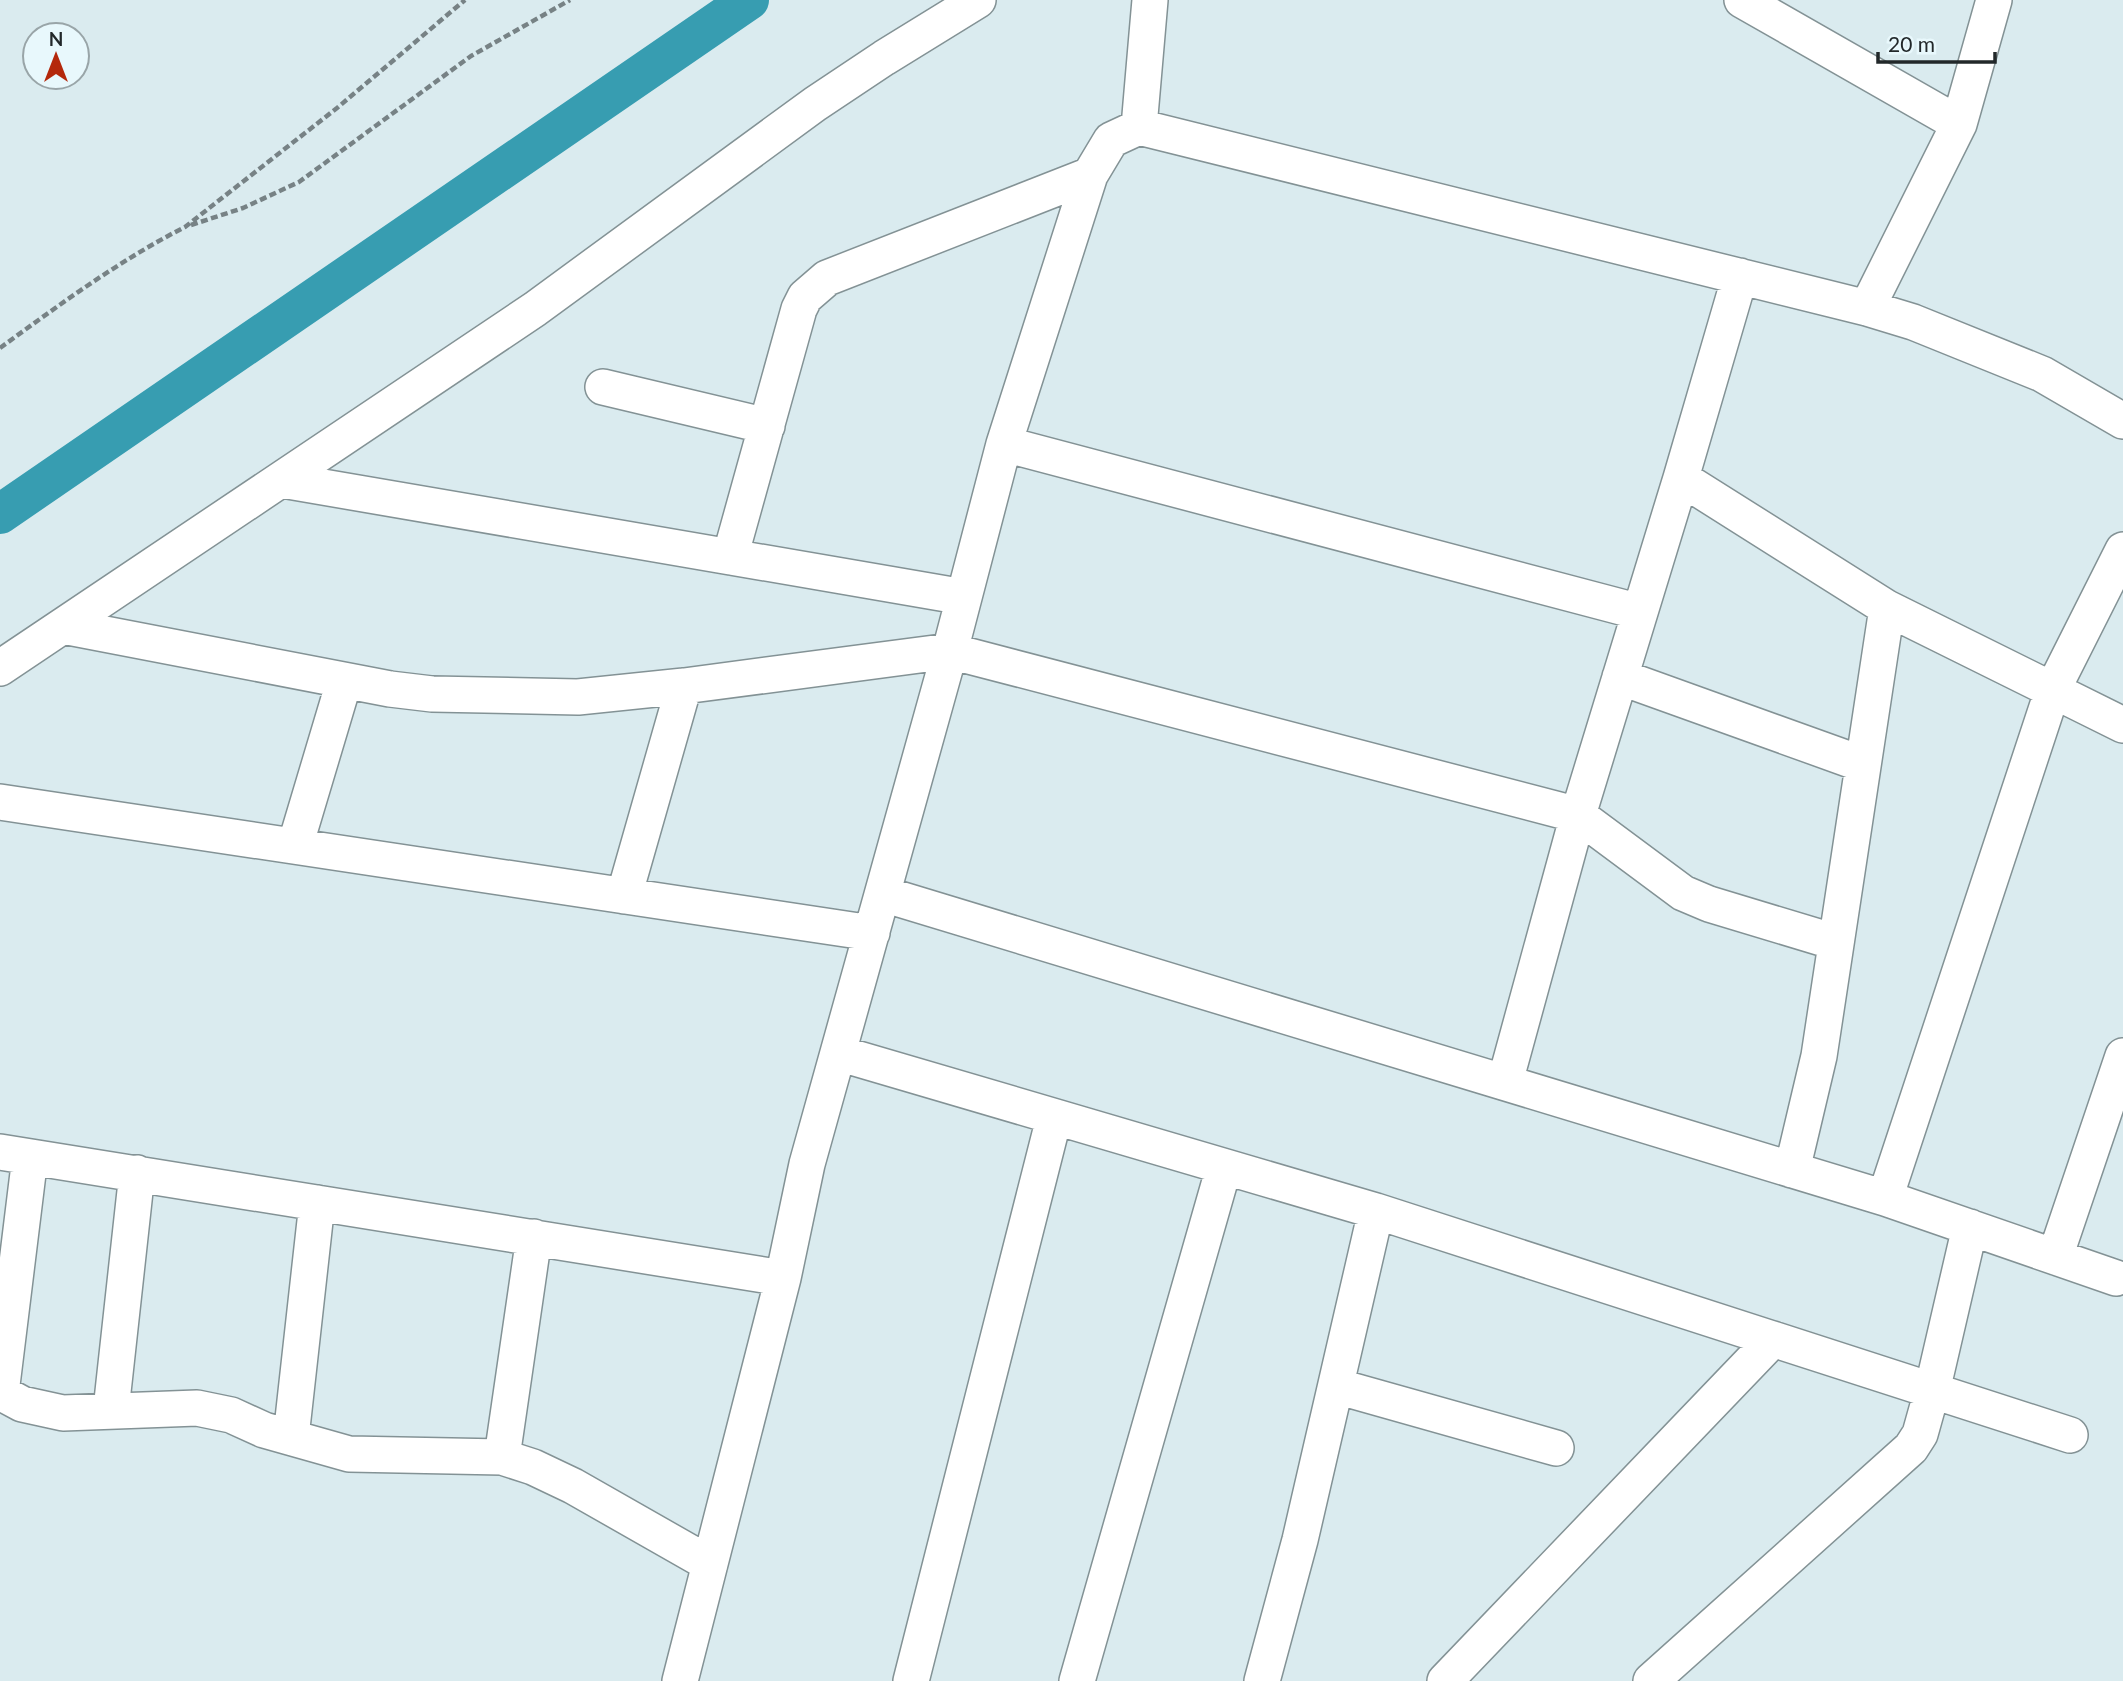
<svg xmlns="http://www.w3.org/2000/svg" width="2123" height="1681" font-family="Lato,sans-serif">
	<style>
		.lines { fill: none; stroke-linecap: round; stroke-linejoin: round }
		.canal { stroke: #379db1; stroke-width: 40 }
		.street-casing { stroke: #839295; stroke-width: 38 }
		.path { stroke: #778285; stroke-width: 4.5; stroke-dasharray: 7 3.5; stroke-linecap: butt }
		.street { stroke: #fff; stroke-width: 35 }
	</style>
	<rect width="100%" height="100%" fill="#daebef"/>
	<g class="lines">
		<!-- canal -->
		<path class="canal" d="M0,514L749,0"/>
		<!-- street casing -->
		<g class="street-casing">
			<path id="street" d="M1742,0L1959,124
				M1139,127L1150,0
				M1867,308L1959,124L1994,0
				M603,387L767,426
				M1004,444L1640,612
				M1681,478L1887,608L2123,725
				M282,480L964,597
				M730,557L799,309L805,297L827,278L1090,175
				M63,626L390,689L432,694L578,697L684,686L950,651L1578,815L1683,893L1709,904L1835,942
				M0,668L535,309L815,104L884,58L978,0
				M1620,677L1862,764
				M0,802L872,933
				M295,846L344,682
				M883,894L1885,1198L2116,1278
				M624,896L684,686
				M838,1053L1376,1211L2070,1435
				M1505,1082L1578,815L1681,478L1740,276
				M0,1152L783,1278
				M1792,1170L1819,1056L1887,608
				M1885,1198L2053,689L2123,550
				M2055,1257L2123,1056
				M1336,1386L1556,1448
				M0,1392L22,1404L63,1413L197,1408L231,1415L264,1430L349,1454L502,1457L533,1467L573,1486L710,1564
				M1,1393L30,1157
				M111,1410L137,1173
				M291,1437L317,1203
				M502,1457L534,1237
				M680,1681L783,1278L807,1164L950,651L1004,444L1090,175L1111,140L1139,127L1867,308L1913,322L2042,374L2123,421
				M911,1681L1054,1118
				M1077,1681L1224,1167
				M1262,1681L1300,1540L1376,1211
				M1445,1681L1773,1339
				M1651,1681L1911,1448L1920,1434L1932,1391L1970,1227"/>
		</g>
		<!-- path -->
		<path class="path" d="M191,225L243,208L299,182L471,56L570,0
			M0,348C59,305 120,260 185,227L337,108L465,0"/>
		<!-- street -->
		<use href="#street" class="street"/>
	</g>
	<!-- north arrow -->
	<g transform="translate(56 56)"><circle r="33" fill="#e8f8fc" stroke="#99a5a8" stroke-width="2"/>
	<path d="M0-5L12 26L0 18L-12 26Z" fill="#b4280b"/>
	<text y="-10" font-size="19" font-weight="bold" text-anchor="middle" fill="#22282a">N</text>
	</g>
	<!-- scale -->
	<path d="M1878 52v10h117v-10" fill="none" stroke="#22282a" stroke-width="3.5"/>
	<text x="1888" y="52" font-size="21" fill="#22282a" stroke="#e8f8fc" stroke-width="5" paint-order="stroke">20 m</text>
</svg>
